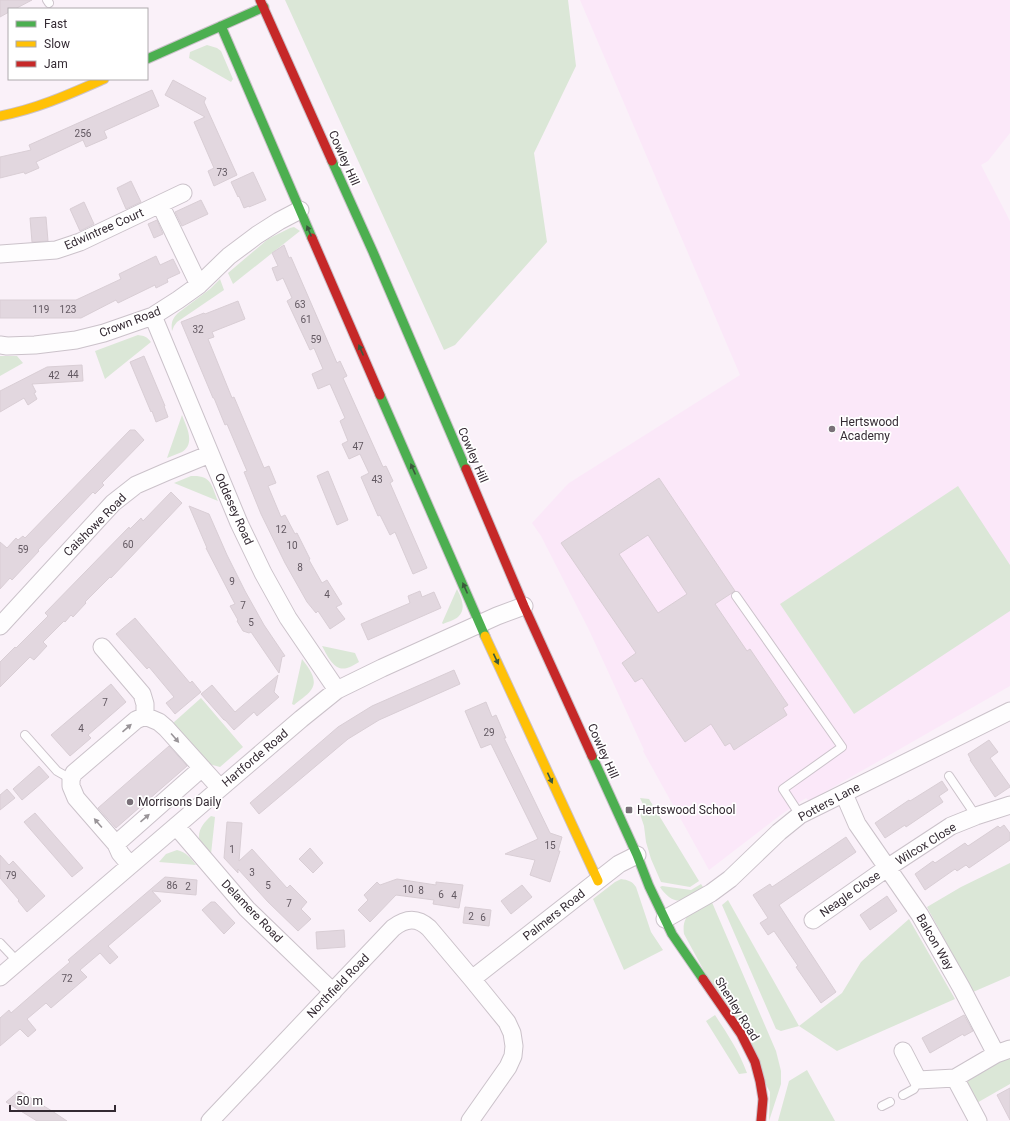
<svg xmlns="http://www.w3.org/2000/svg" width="1010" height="1121" font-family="Roboto,sans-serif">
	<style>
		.built { fill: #fbe8f9 }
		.green { fill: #dbe7d7 }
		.building { fill: #e2d7df; stroke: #d9ced5; fill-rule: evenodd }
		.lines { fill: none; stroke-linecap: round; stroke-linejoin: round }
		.lane-casing { stroke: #cbc2ca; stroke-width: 10 }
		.street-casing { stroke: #cbc2ca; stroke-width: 19 }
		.fast-casing { stroke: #cbc2ca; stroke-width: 11 }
		.slow-casing { stroke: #cbc2ca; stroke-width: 11 }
		.jam-casing { stroke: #cbc2ca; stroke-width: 11 }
		.lane { stroke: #fefdfe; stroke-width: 8 }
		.street { stroke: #fefdfe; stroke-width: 17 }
		.fast { stroke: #4caf50; stroke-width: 9 }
		.slow { stroke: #ffc107; stroke-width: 9 }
		.jam { stroke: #c62828; stroke-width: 9 }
		.oneway { fill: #3c593d }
		.oneway2 { fill: #999498 }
		.poi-dot { fill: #797078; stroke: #fff; stroke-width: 1.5 }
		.labels { text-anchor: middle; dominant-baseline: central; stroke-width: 3.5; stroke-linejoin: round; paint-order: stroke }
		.number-label { font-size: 10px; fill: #625861 }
		.street-label { font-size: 12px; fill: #342a33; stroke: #fff }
		.poi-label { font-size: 12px; fill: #342a33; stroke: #fff; text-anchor: start }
	</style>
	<rect width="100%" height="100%" fill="#faf1f9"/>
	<!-- built -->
	<path class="built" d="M580,0H1010V133L988,161L981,165L1010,221V686L809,801L806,798L782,814L709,870L643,751L644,750L589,630L541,536L532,523L565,487L569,483L740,375Z"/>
	<!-- green -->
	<path class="green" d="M285,0H568L576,66L534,153L547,242L455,345L444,350Z
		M207,45L217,48L221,51L233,79L231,82L189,58L190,52Z
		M294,227L300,231L233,284L228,273L268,239L290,228Z
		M220,279L224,290L177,322L174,326L172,331C171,323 172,319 178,313L210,289Z
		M138,335C145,336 147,337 151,342L105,379L95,351Z
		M0,356H17L23,363L0,376Z
		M182,415C186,426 196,443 182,452C177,454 172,456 167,458Z
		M191,476C212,475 211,485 218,501L174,483Z
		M958,486L1010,565V611L854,714L780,604Z
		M457,589C461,597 467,609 458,617C455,620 447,622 443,624L442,623Z
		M322,646L355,653L359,662C355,664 351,667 347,668C334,672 327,655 322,646Z
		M302,659C308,667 319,680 311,690C307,696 299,700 294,705L292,704Z
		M201,698L243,747L220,767L209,764L173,723Z
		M640,798L649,799L699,881L690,887L661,882L651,859L646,842L644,826L640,814L646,811Z
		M211,816L215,817L211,854C208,850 202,846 200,842C196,832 204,822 211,816Z
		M177,850C186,852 191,858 196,865L159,862L166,854Z
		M1010,863V976L973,992L927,907L961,887Z
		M621,879C628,880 632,881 636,887L651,932L663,950L624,970L593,899L615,882Z
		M701,884L705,890C694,896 681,906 669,897C665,894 662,890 660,887L662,886L691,890Z
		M711,900L776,1051L781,1071V1084L769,1121L770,1092L684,934C681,913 696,909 711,900Z
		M728,900L799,1026L842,993L861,962L875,949L909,919L955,999L837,1051L799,1026L781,1031L776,1029L722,905Z
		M715,1015C728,1035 739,1051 747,1073L739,1074L706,1021Z
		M1010,1056V1084L975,1104L967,1084L969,1079Z
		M807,1070L835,1121H778L789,1081Z"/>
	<!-- building -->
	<path class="building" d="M0,0H32L15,9H9V12L0,17Z
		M173,80L206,98L204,102L237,175L214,186L208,171L214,168L194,122L205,117L165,95Z
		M152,90L159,106L104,131L107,138L86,147L83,140L36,162L39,168L25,174L24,172L0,178V157L31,150L29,145Z
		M253,172L266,200L249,207V206L244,208L239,196L238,197L231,182Z
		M131,181L141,202L126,209L117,188Z
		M201,200L208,214L182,226L175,212Z
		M84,202L94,224L80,231L70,209Z
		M46,217L48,241L32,242L30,218Z
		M157,220L163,234L154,238L148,224Z
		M284,245L289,258L291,257L337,363L340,361L347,376L343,378L383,467L386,466L393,481L390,483L427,568L413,574L395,532L390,535L380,515L378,516L361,477L369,473L360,454L349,459L342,444L348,441L340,421L345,418L330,384L318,389L312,374L323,369L314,348L310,350L287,301L292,298L283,278L277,281L272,268L278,266L272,253Z
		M156,256L160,265L173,259L180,273L167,279L168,282L156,288L155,285L118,303L116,300L81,318H0V300H76L121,279L119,274Z
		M238,301L245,319L212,332L214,337L208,339L232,398L234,397L264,468L269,466L276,483L268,486L281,517L285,515L295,534L297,533L310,559L309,560L322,583L327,580L342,604L336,607L345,619L330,629L318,611L316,613L307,602L285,563L261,514L244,472L247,471L238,450L227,424L225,425L214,398H213L181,322L204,313L205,314Z
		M144,356L165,406H164L168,417L156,422L152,411L151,412L130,362Z
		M82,365L83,381L32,384L36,392L34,393L37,399L28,405L24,398L0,412V391L47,367Z
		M130,430H135L144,440L102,483L104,485L95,494L93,492L38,550L39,551L12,580L10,578L0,589V542L7,548L16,538L18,540L23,536L25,538Z
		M328,471L348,520L337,525L317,476Z
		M659,478L735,591L715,604L747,651L750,649L788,705L783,708L787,715L734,750L730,743L725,746L711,724L685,742L642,678L635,682L622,663L636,653L561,543ZM648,535L687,594L658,613L619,554Z
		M171,492L182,503L111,578L110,577L85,602L86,603L73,617L71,615L65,622L64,621L43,642L47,646L34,660L30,657L0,687V662L15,647L16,648L48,616L45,613L129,527L130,529L141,518L143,521Z
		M189,506L209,514L227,555L245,591L264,625L285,656L282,657L279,673L251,632L249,633L243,631L237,621L238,620L230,606L235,604L206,548H207Z
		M420,591L422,597L434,592L441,608L368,640L361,624L410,603L408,596Z
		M135,618L190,683L192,681L201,692L175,714L166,703L174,697L149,667L147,669L116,634Z
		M454,670L460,684L379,720L348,739L259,814L250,803L338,727L372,706Z
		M278,675L274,692L279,697L257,716L254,712L234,730L225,720H224L201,694L212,685L235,712Z
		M111,684L126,702L88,735L91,738L70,756L51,735Z
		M486,702L492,717L496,715L506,738H504L550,833L562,837L558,851H560L550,882L530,875L535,860L505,854L538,839L491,744L481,748L465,711Z
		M989,740L998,752L990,758L1010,786V787L995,797L970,760H971L968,754Z
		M169,746L187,766L116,828L98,808Z
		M39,766L49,777L22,800L13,789Z
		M942,781L948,790L939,796L943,802L906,827L905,825L885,838L875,823L909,800L910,801Z
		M7,789L15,798L0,810V795Z
		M35,813L83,868L72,877L24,822Z
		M227,822L242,823L239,861L252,849L287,888L290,885L307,902L301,909L311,919L298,931L268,902L238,869V873L224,858Z
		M1004,825L1010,833V840L969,868L966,865L957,871L955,869L925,890L915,874L933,861L935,863L965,843L968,846L998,826L1000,828Z
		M846,837L856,852L779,905L836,992L821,1003L796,967L798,966L774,931L768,935L760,923L768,918L753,895L770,884L772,887Z
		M310,848L323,863L313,873L299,859Z
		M0,855L9,865L13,861L45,896L27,912L18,901L19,900L0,878Z
		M165,877L197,880L196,895L152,891L161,901L108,946L118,957L110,964L100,953L80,970L87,977L51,1008L46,1003L27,1019L36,1030L28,1037L20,1029L0,1046V1018L9,1010L11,1013L42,986L70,962L68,960Z
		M397,879L436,885V882L463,885L459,908L433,904L434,900L396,895L370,922L358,910L368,900L364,895L377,882L380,885Z
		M522,885L532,897L511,914L501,901Z
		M887,896L897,911L870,930L860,915Z
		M211,902H215L235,923L224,934L202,910Z
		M465,907L491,910L489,926L463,923Z
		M344,930L345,947L317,949L316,932Z
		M964,1015L973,1031L964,1036L963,1034L930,1053L922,1038Z
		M1010,1088V1120L997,1095Z
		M19,1091L52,1111L67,1121H37L6,1102Z"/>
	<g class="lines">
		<!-- lane casing -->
		<g class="lane-casing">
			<path id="lane" d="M47,0L49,3
				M736,596L842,747L783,789L800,815
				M25,735L57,771L71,779
				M949,776L976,816
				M0,943L18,962
				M903,1095L914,1089L918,1080
				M882,1106L890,1102"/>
		</g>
		<!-- street casing -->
		<g class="street-casing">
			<path id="street" d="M160,204L199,285
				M0,254L56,250L80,242L183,193
				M153,316L239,523L263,573L288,618L337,690
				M0,345L7,346L35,345L76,340L104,333L153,316L178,300L199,285L229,256L257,235L279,221L300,210
				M0,626L113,503L136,485L166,472L210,454
				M102,647L142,694L145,704V716
				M844,794L857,824L920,915L961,987L996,1054L955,1078L978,1121
				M176,826L247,909L333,992
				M116,844L202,768
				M130,865L120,853L116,844L76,798L71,786V779L74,773L136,720L145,716L159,722L166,728L220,788
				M665,919L711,893L730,879L779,832L800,815L1010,711
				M813,920L887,868L951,826L976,816L1010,805
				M0,977L301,719L337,690L382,668L497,616L524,606
				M472,979L619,864L637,855
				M903,1051L918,1080L955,1078
				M996,1054L1010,1049
				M210,1121L393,928C406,918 417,917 429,928L472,979L507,1022L512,1033L514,1046L513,1056L508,1067L470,1121"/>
		</g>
		<!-- fast casing -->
		<g class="fast-casing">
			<path id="fast" d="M221,26L312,238
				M147,59L264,7
				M332,161L373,252L466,469
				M380,395L485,636
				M592,756L637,855L649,886L672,934L703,979"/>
		</g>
		<!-- slow casing -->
		<g class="slow-casing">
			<path id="slow" d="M0,116C37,109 70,94 104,79
				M485,636L598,881"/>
		</g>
		<!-- jam casing -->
		<g class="jam-casing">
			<path id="jam" d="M260,0L332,161
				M312,238L380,395
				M466,469L524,606L592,756
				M703,979L741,1034L755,1062L760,1081L763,1099L761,1121"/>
		</g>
		<!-- lane -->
		<use href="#lane" class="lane"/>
		<!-- street -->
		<use href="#street" class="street"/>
		<!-- fast -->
		<use href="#fast" class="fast"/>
		<!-- slow -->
		<use href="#slow" class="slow"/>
		<!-- jam -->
		<use href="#jam" class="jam"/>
	</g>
	<!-- one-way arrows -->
	<defs><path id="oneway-solid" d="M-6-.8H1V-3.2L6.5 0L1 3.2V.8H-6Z"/></defs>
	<g class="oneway">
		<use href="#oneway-solid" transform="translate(309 231) rotate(-113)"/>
		<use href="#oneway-solid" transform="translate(361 350) rotate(-114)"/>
		<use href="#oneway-solid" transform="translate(413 469) rotate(-114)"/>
		<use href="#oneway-solid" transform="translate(465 588) rotate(-114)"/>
		<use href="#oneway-solid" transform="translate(496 659) rotate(65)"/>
		<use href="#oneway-solid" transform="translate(550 778) rotate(65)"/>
	</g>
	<g class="oneway2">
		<use href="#oneway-solid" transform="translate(127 728) rotate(-41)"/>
		<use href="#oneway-solid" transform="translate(175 738) rotate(49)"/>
		<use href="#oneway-solid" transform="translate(145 818) rotate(-41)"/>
		<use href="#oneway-solid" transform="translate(98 823) rotate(-131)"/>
	</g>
	<!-- markers -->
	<g class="poi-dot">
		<circle cx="832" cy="429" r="4"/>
		<circle cx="130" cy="802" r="4"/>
		<rect x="625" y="806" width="8" height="8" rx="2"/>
	</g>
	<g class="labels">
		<!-- number labels -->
		<g class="number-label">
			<text x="83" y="133">256</text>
			<text x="222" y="172">73</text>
			<text x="300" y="304">63</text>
			<text x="41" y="309">119</text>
			<text x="68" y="309">123</text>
			<text x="306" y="319">61</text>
			<text x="198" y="329">32</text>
			<text x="316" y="339">59</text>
			<text x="73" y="374">44</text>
			<text x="54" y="375">42</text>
			<text x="358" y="446">47</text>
			<text x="377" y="479">43</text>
			<text x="281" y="529">12</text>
			<text x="128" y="544">60</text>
			<text x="292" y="545">10</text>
			<text x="23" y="549">59</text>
			<text x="300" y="567">8</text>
			<text x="232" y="581">9</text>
			<text x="327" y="594">4</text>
			<text x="243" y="605">7</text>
			<text x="251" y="622">5</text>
			<text x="105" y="702">7</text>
			<text x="81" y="728">4</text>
			<text x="489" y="732">29</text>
			<text x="550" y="845">15</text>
			<text x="232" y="849">1</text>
			<text x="252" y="872">3</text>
			<text x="11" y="875">79</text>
			<text x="172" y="885">86</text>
			<text x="268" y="885">5</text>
			<text x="188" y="886">2</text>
			<text x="408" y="889">10</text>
			<text x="421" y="890">8</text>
			<text x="441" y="894">6</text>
			<text x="454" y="895">4</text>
			<text x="289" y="903">7</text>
			<text x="471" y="916">2</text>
			<text x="483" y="917">6</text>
			<text x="67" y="978">72</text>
		</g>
		<!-- street labels -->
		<g class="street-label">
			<text transform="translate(344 158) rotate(66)">Cowley Hill</text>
			<text transform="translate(104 229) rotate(-24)">Edwintree Court</text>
			<text transform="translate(130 322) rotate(-21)">Crown Road</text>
			<text transform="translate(473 455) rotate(67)">Cowley Hill</text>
			<text transform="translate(234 509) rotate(66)">Oddesey Road</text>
			<text transform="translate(95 525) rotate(-45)">Caishowe Road</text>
			<text transform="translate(603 751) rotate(66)">Cowley Hill</text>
			<text transform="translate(255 758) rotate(-40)">Hartforde Road</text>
			<text transform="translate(829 802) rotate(-28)">Potters Lane</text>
			<text transform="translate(926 844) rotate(-32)">Wilcox Close</text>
			<text transform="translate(850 894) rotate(-35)">Neagle Close</text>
			<text transform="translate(252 911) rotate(46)">Delamere Road</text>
			<text transform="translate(554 915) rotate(-38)">Palmers Road</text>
			<text transform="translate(935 942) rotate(60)">Balcon Way</text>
			<text transform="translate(338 986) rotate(-46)">Northfield Road</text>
			<text transform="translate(737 1009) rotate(58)">Shenley Road</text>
		</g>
		<!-- poi labels -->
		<g class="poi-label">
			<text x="840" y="422">Hertswood<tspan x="840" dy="14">Academy</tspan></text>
			<text x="138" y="802">Morrisons Daily</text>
			<text x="637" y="810">Hertswood School</text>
		</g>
	</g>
	<!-- legend -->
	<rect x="8" y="8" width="140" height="72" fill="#ffffff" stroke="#aeaaad"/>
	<rect x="16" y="21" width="20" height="6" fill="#4caf50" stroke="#aeaaad"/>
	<text x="44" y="28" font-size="12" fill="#342a33">Fast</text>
	<rect x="16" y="41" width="20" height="6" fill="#ffc107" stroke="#aeaaad"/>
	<text x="44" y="48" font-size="12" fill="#342a33">Slow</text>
	<rect x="16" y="61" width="20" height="6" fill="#c62828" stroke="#aeaaad"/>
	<text x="44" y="68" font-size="12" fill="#342a33">Jam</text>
	<!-- scale -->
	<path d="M10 1105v6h105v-6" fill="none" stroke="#342a33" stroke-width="2"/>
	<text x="16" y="1105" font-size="12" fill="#342a33" stroke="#ffffff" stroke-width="3" paint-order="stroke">50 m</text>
</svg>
